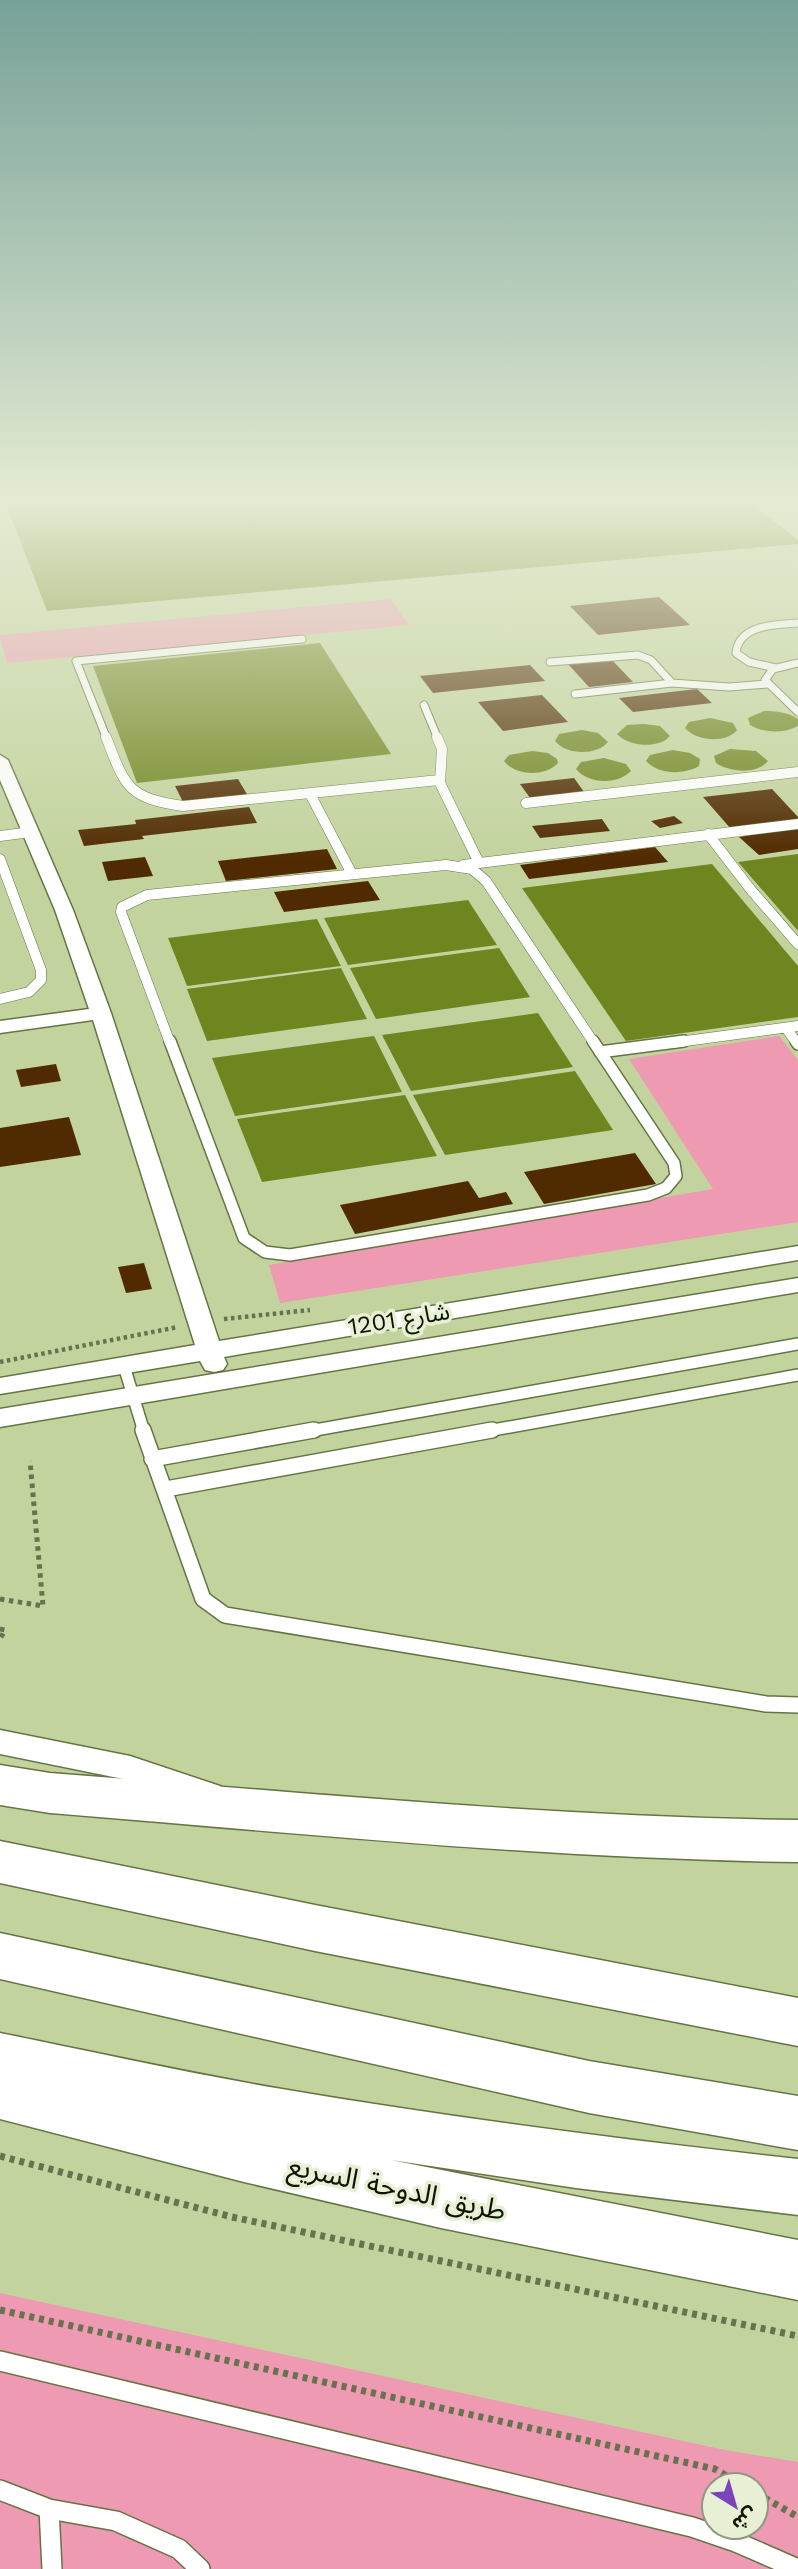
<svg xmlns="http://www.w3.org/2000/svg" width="798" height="2569" font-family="'Work Sans','Noto Sans Arabic',sans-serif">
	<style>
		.green { fill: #ee9ab2; fill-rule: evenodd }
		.water { fill: #6f8520 }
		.building { fill: #502a00 }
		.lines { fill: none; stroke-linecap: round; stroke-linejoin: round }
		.lane-far4-casing { stroke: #667343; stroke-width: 9 }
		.lane-far3-casing { stroke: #667343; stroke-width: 11 }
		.lane-far2-casing { stroke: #667343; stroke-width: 14 }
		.lane-far1-casing { stroke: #667343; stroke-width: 18 }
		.lane-casing { stroke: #667343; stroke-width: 22 }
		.street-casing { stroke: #667343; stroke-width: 3 }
		.highway-casing { stroke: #667343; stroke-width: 3 }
		.path-far2 { stroke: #68724f; stroke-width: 4.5; stroke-dasharray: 3.5 3.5; stroke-linecap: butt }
		.path-far1 { stroke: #68724f; stroke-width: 5; stroke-dasharray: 4.5 4.5; stroke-linecap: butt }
		.path { stroke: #68724f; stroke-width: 7; stroke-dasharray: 5 5; stroke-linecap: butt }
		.lane-far4 { stroke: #fff; stroke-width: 7 }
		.lane-far3 { stroke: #fff; stroke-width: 10 }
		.lane-far2 { stroke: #fff; stroke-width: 11 }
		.lane-far1 { stroke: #fff; stroke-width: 15 }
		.lane { stroke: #fff; stroke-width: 19 }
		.street { fill: #fff; fill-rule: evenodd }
		.highway { fill: #fff; fill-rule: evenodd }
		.labels { text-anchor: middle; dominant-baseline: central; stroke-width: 7; stroke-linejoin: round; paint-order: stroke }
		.street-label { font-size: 24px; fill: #0f1403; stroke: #e7f0d5 }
		.near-street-label { font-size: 28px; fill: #0f1403; stroke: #e7f0d5 }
	</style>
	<rect width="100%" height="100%" fill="#c3d39e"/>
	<!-- green -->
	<path class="green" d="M391,599L409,625L7,663L0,638V635Z
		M779,1036L798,1060V1222L280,1303L269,1265L713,1189L629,1059Z
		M0,2293L725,2450L798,2462V2569H0ZM714,2485H756V2527H714Z"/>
	<!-- water -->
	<path class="water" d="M5,501H749L798,540V544L47,611Z
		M320,643L391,754L137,783L93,666Z
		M764,711C776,711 788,712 798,719V726C783,734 764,733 750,725L748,718Z
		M710,718L733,723L737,730C726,744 696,741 685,728L689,722Z
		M644,724L660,726L670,736C659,749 629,747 617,734L627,725Z
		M582,730L598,733L608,742C596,756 566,755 555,741L559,734Z
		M730,749L756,751L768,761C756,775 730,772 716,763L714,756Z
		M673,750L690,753L700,759L699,766C683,775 659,775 646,761L650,755Z
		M532,751L548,753L557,759L558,763C546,777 515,776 504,761L509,755Z
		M604,758L626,764L631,771C618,785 588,784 576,769L581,762Z
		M798,854V931L738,862Z
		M712,864L798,966V1017L626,1041L522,888Z
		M468,900L497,945L348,965L324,918Z
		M317,919L341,966L187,986L168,938Z
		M499,948L530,997L376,1019L350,968Z
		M341,968L367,1019L207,1041L187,989Z
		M538,1013L573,1067L411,1091L382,1035Z
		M374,1036L402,1092L235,1116L212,1058Z
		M575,1071L613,1130L445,1155L413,1095Z
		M405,1095L437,1156L262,1182L237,1119Z"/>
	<!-- building -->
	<path class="building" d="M659,597L690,625L598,635L570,606Z
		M612,660L633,682L589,687L568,664Z
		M530,665L545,681L433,693L420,676Z
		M697,689L712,703L633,712L619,698Z
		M542,695L568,722L503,731L478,702Z
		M574,778L587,796L533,802L520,784Z
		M238,779L248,796L184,804L175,786Z
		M772,789L798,817V821L731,829L703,797Z
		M249,807L257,823L142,836L144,839L84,846L78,830L136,824L135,820Z
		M674,816L683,823L660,828L651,821Z
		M602,819L610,831L540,838L532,826Z
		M798,827V849L759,855L739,837Z
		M655,847L668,862L529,879L520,865Z
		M327,849L337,869L226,881L218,861Z
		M145,857L153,876L108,881L102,862Z
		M368,881L380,900L284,912L274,892Z
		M56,1064L61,1081L21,1087L16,1070Z
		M69,1117L81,1155L0,1167V1128Z
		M635,1153L656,1184L544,1204L524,1172Z
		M468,1181L479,1198L506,1192L513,1204L355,1234L340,1205Z
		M144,1263L152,1289L126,1293L118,1267Z"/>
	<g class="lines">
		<!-- lane-far4 casing -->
		<g class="lane-far4-casing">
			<path id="lane-far4" d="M550,662L638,655L651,660L672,683
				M798,663L773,669L765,680L798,712
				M776,668L749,662L736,653C739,624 775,625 798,623
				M575,694L672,683L729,687L767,684
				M424,705L438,739
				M107,739L76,661L302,639"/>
		</g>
		<!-- lane-far3 casing -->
		<g class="lane-far3-casing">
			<path id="lane-far3" d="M106,737C125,785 126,798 183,806L439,780
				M437,737L442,749L440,783L479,863
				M310,794L352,874
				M526,803L798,772
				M708,834L751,890L798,944
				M0,836L31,832
				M0,859L41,970V980L29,992L0,999
				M463,865L798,824
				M786,1028L797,1043
				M170,1043L121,912L122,907L147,895L446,865L472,869L486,881L594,1043
				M671,1043L798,1026"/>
		</g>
		<!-- lane-far2 casing -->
		<g class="lane-far2-casing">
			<path id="lane-far2" d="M170,1041L244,1238L265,1252L290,1255L648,1195L666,1188L676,1176L674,1163L593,1041
				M796,1041L798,1044
				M600,1052L684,1041
				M124,1366L144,1432
				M304,1432L798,1344
				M482,1432L798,1375"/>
		</g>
		<!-- lane-far1 casing -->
		<g class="lane-far1-casing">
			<path id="lane-far1" d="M143,1430L203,1599L225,1615L766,1704L798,1705
				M152,1459L314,1430
				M166,1489L492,1430"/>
		</g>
		<!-- lane casing -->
		<g class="lane-casing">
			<path id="lane" d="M0,2361L692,2527L736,2542L798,2569
				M0,2490L49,2509L116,2521L179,2549L200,2569
				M49,2509L52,2569"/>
		</g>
		<!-- street casing -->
		<g class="street-casing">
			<path id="street" d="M0,755L8,760L73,910L111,1013L219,1341L798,1246V1260L224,1357L227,1364L223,1370L214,1372L205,1370L200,1361L0,1394V1378L195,1345L93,1020L0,1033V1021L89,1009L55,910L0,780Z
				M798,1278V1292L0,1427V1409Z
				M0,1730L130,1756L220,1786L225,1795L220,1804L209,1808L128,1780L0,1754Z"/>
		</g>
		<!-- highway casing -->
		<g class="highway-casing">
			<path id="highway" d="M0,1765L50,1773C299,1792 548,1817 798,1820V1862C548,1859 299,1833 50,1813L0,1805Z
				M0,1841L315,1905L798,1998V2046L315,1951L0,1883Z
				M0,1933L589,2061L798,2096V2150L589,2113L0,1979Z
				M0,2033C94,2052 187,2073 282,2089C453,2118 625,2140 798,2159V2215L576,2188L391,2160L798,2240V2300L441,2228L244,2182L0,2119Z"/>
		</g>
		<!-- path-far2 -->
		<path class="path-far2" d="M224,1319L310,1310
			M0,1362L178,1327"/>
		<!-- path-far1 -->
		<path class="path-far1" d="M0,1599L43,1606L30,1461
			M0,1629L5,1630L0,1639"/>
		<!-- path -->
		<path class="path" d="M0,2156L232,2217L798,2336
			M0,2310L715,2469L742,2485
			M756,2493L798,2517"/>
		<!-- lane-far4 -->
		<use href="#lane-far4" class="lane-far4"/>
		<!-- lane-far3 -->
		<use href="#lane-far3" class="lane-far3"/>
		<!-- lane-far2 -->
		<use href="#lane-far2" class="lane-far2"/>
		<!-- lane-far1 -->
		<use href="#lane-far1" class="lane-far1"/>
		<!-- lane -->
		<use href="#lane" class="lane"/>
		<!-- street -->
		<use href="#street" class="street"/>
		<!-- highway -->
		<use href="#highway" class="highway"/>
	</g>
	<!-- sky -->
	<linearGradient id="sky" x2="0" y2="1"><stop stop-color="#77a198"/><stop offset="0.58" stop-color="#e4ebd3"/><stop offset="1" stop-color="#e4ebd3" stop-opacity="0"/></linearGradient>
	<rect width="798" height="861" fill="url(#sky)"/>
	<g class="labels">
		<!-- street labels -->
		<g class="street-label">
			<text transform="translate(399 1319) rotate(-9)">شارع 1201</text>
		</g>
		<!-- near-street labels -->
		<g class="near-street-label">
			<text transform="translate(397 2188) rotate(12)">طريق الدوحة السريع</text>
		</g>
	</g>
	<!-- north arrow -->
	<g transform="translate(735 2506) rotate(143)"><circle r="33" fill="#e7f0d5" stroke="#919881" stroke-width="2"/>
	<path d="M0-5L12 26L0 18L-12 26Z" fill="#7b44bb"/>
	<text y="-10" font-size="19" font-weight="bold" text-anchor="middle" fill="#0f1403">ش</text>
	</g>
</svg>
